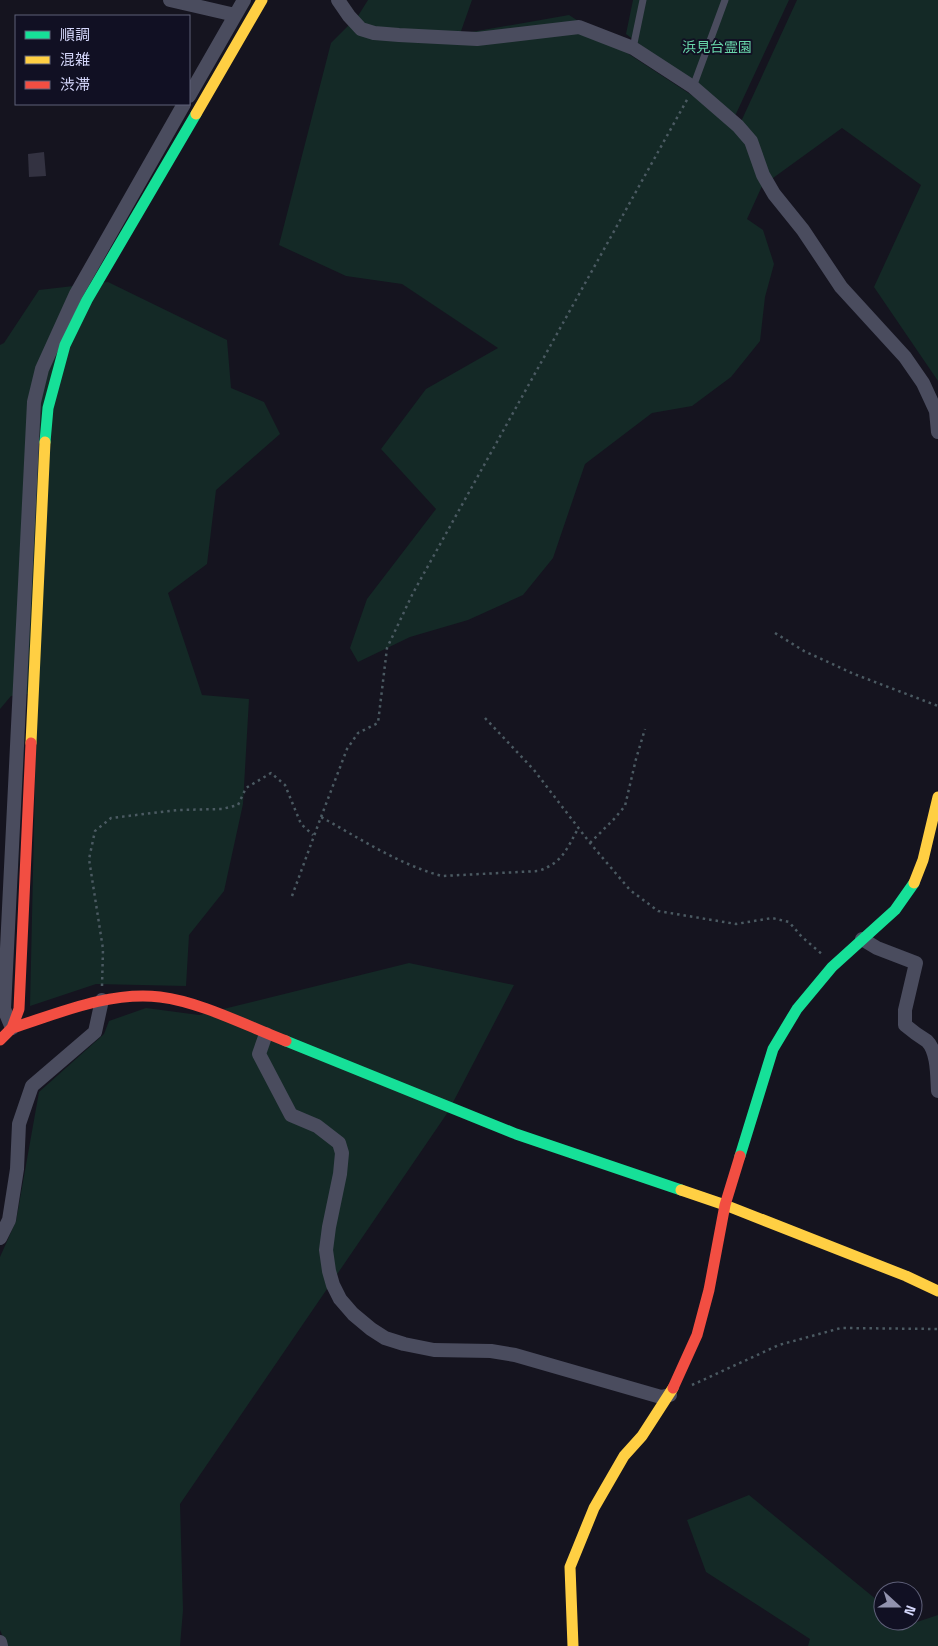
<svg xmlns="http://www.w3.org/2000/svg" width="938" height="1646" font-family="'Titillium Web','Noto Sans JP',sans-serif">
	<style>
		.green { fill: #142926 }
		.building { fill: #333241 }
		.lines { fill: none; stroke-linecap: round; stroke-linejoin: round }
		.path { stroke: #4b5a62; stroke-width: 2.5; stroke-dasharray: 2.5 4; stroke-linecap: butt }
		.lane { stroke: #4a4c5e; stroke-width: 7 }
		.street { stroke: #4a4c5e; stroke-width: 14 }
		.fast { stroke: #16e098; stroke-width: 11 }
		.slow { stroke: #ffcf43; stroke-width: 11 }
		.jam { stroke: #f24e42; stroke-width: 11 }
		.labels { text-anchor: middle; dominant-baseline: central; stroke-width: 4; stroke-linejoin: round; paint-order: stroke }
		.park-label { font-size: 14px; fill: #68d5a9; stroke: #111023 }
	</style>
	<rect width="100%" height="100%" fill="#15141f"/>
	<!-- green -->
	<path class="green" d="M368,0H472L460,34L569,15L739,126L797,0H938V381L874,287L921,185L842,128L762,186L747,219L763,230L774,264L765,297L760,341L731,377L692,406L652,413L585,464L553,558L523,595L468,620L410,637L358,662L350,648L367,599L436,509L381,449L426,389L498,348L402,284L346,276L279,245L331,43L358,16Z
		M633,0H789L735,116L626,34Z
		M108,282L227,340L231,388L264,402L280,434L216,490L207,564L168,593L202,695L249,699L243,804L224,891L189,935L186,986L96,984L30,1006L37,693L11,696L0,709V345L4,343L39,290Z
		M409,963L514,985L448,1112L180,1504L183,1610L180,1646H7L0,1630V1257L16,1221L39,1092L104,1034L109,1021L146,1008L199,1015Z
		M749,1495L883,1605V1621H902L908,1625L938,1615V1646H808L810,1639L706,1572L687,1520Z"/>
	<!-- building -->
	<path class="building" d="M44,152L46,176L29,177L28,154Z"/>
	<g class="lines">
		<!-- path -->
		<path class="path" d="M775,633L804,651L854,674L938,706
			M485,718L534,770L590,843L630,890L658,911L736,924L772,918L789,922L802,937L823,955
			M321,817L347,749L358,733L378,723L387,648L413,593L688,98
			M590,843L614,819L625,806L636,759L645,729
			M292,896L321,817C359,838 400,865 442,876L538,871C563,863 567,848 579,827
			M102,986L103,949L89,859L95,831L111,818L178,810L222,809L238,805L246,788L271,773L285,785L301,824L313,835
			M692,1385L779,1345L841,1328L938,1329"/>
		<!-- lane -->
		<path class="lane" d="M633,48L643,0
			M693,87L725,0"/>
		<!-- street -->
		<path class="street" d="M170,0L235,15
			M338,0L349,16L361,29L374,33L399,35L477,39L579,27L633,48L693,87L738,126L751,141L763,175L774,194L803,230L841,287L905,357L923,383L936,411L938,432
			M189,96L244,0
			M862,939L877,948L916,963L905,1010V1025C912,1031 919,1036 927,1041C938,1052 937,1076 938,1091
			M12,1028L4,1009L34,402L42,369L76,294L184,104
			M266,1034L259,1054L291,1115L317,1126L339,1143L342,1153L340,1174L329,1227L326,1250L329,1271L333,1285L340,1299L353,1314L371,1329L385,1338L404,1344L434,1350L491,1351L515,1355L661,1397L670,1395
			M0,1238L9,1220L17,1169L19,1124L32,1086L95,1032L102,1000
			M0,1642L1,1646"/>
		<!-- fast -->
		<path class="fast" d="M45,442L48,408L65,345L87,300L196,114
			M286,1041L516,1134L681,1190
			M740,1156L773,1049L797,1009L832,967L895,910L914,883"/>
		<!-- slow -->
		<path class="slow" d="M196,114L262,0
			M31,743L45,442
			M914,883L923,860L938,797
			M681,1190L725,1205L906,1276L938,1291
			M573,1646L570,1567L594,1508L624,1456L642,1436L673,1388"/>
		<!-- jam -->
		<path class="jam" d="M12,1028C59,1013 110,991 160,997C201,1002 247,1026 286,1041
			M0,1040L12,1028L19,1009L31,743
			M673,1388L697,1335L709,1290L725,1205L740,1156"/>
	</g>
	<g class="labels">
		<!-- park labels -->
		<g class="park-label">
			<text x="717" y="46">浜見台霊園</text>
		</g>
	</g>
	<!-- legend -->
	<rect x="15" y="15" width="175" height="90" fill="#111023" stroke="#5f6079"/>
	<rect x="25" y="31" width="25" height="8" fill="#16e098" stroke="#5f6079"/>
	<text x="60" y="40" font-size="15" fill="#d5d7fb">順調</text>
	<rect x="25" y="56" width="25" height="8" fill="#ffcf43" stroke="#5f6079"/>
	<text x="60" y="65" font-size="15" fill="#d5d7fb">混雑</text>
	<rect x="25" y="81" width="25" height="8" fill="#f24e42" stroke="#5f6079"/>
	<text x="60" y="90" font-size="15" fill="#d5d7fb">渋滞</text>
	<!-- north arrow -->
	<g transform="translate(898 1606) rotate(111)"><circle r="24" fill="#111023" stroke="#5f6079"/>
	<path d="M0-4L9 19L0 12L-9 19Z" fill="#9293ae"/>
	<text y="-8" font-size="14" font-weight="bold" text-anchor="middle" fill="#d5d7fb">N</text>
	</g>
</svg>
